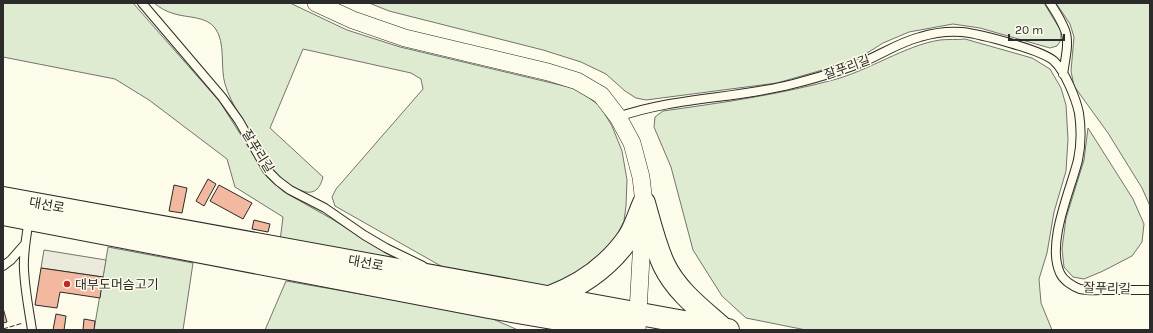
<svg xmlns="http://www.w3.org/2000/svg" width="1153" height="333" font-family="Karla,'Noto Sans KR',sans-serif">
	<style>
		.green { fill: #deebd1; stroke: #74746e }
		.parking { fill: #eceadb; stroke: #74746e }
		.building { fill: #f2b8a0; stroke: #2b2b2b }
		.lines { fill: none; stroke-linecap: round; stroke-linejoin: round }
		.lane-casing { stroke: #2b2b2b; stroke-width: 10 }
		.street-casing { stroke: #2b2b2b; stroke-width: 18 }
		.secondary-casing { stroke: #2b2b2b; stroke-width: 24 }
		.lane { stroke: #fdfbea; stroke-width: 8 }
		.street { stroke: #fdfbea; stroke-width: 17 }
		.secondary { stroke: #fdfbea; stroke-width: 22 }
		.fence { stroke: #2b2b2b; stroke-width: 1; stroke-dasharray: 5 2; stroke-linecap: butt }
		.poi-dot { fill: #c62828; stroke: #fdfbea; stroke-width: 1.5 }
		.labels { text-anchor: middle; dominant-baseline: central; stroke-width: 3; stroke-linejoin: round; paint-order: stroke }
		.street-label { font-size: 13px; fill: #2b2b2b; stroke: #fdfbea }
		.poi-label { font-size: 13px; fill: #2b2b2b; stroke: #fdfbea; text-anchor: start }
	</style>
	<rect width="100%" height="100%" fill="#fdfbea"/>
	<!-- green -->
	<path class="green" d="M3,3H133L220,102L268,178L284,192L332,219L402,263L280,241L283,217L235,187L227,159L149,100L115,79L3,57Z
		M154,3H290L347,30L400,47L577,89L600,106L612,126L622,151L627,180L626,206L624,221L612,245L563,284L547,286L448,270L335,206L332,197L336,189L423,89L421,79L411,73L303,49L270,128L323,177C320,189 314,195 302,191C289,187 279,177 271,167C265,160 261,151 257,143C246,124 231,105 225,84C220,68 226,42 215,28C206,16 188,18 175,14C167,12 160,8 154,3Z
		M369,3H1044L1061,31V40L1057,46L1050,48L980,28L953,24L909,32L883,43L864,55L819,71L777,83L646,100L636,98L625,91L606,74L581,62L543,50L389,11Z
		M1056,3H1150V206L1142,188L1108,133L1074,86L1071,71L1074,37L1070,24Z
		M965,39L1032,58L1050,69L1061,88L1066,105L1068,139L1066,171L1054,212L1047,253L1039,279L1041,303L1052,330H806L746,318L722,296L693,250L671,167L654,127L655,117L663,111C720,103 777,95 833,80C868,71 906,45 940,40C948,39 957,40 965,39Z
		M1088,128L1133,199L1144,224L1142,242L1132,256L1103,271L1084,279L1073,277L1064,267L1062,249L1066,218L1084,160Z
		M108,247L193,263L183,330H94Z
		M286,281L486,316L518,330H265Z"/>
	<!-- parking -->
	<path class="parking" d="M44,250L106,260L103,277L41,268Z"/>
	<!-- building -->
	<path class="building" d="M208,179L216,184L204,206L196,201Z
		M174,185L187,188L182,213L169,211Z
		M219,185L252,203L243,219L210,201Z
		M254,220L270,224L268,232L252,229Z
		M41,268L103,277L100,298L60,292L57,308L35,305Z
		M3,308L7,322L3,323Z
		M56,314L66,316L64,330H53Z
		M84,319L95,321L94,330H83Z"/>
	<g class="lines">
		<!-- lane casing -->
		<g class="lane-casing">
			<path id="lane" d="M142,3L222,97L239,121L267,170L278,181L290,190L325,208L364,235L386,248L423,266
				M1050,3C1071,35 1069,37 1063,74
				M618,117C675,97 735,99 793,84C816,78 841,71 863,62C882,54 900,42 920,37C933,33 949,31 962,32C980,34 1042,50 1054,61C1065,71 1076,99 1079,113C1081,127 1081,146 1078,160C1071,189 1046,243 1060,273C1063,280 1072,286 1080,289C1089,291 1099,290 1107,290C1122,290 1136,290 1150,290
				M29,220C26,237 23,254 24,270C25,291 29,310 32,330
				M3,266L11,260L25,244"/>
		</g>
		<!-- street casing -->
		<g class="street-casing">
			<path id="street" d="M316,3L353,20L405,38L548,72L577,81L601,95L618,117L632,143L641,177L644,203L637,330"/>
		</g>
		<!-- secondary casing -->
		<g class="secondary-casing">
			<path id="secondary" d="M3,198L728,330
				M644,203C650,224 655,246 664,265C677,292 702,310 723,329
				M3,214L489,307L623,330
				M550,297C582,285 609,266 629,237C635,228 639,214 644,203"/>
		</g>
		<!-- lane -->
		<use href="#lane" class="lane"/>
		<!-- street -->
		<use href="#street" class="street"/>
		<!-- secondary -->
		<use href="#secondary" class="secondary"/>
		<!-- fence -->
		<path class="fence" d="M3,329L23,323"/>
	</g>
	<!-- markers -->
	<circle class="poi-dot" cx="67" cy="284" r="4"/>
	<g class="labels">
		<!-- street labels -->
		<g class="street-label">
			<text transform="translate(847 67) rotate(-20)">잘푸리길</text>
			<text transform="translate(258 151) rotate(58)">잘푸리길</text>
			<text transform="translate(47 205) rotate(10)">대선로</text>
			<text transform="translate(366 263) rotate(10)">대선로</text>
			<text transform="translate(1107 288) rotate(2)">잘푸리길</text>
		</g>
		<!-- poi labels -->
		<g class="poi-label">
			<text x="75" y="284">대부도머슴고기</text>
		</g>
	</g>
	<!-- border -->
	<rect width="1153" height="333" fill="none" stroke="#2b2b2b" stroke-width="8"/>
	<!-- scale -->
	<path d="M1009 34v6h55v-6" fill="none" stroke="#2b2b2b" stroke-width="2"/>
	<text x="1015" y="34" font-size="12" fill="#2b2b2b" stroke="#fdfbea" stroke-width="3" paint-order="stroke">20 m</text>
</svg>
